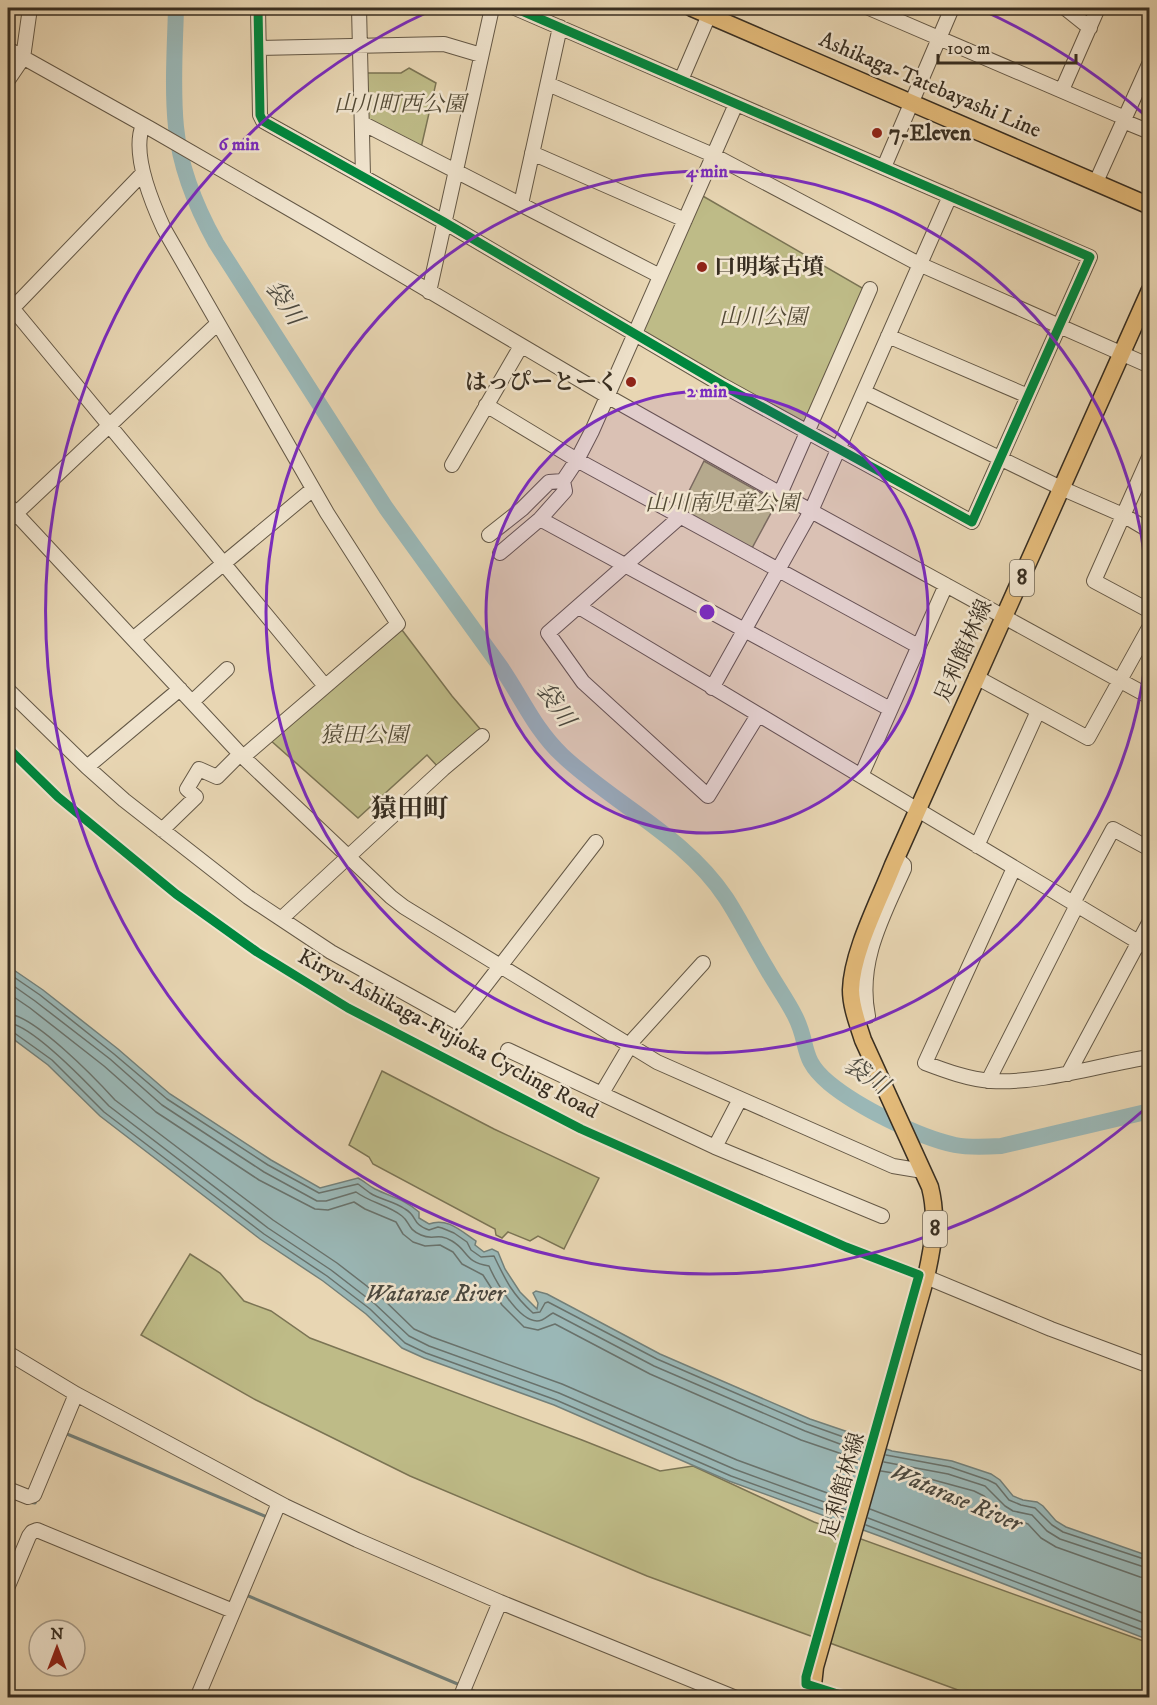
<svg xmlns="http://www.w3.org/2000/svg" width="1157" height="1705" font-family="'IM FELL DW Pica','Noto Serif JP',serif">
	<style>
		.green { fill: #bebb87; stroke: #7b7454; stroke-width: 1.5 }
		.water { fill: #9ab7b6; stroke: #73807a; stroke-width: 1.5 }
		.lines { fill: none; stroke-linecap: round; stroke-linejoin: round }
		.shore { stroke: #69726c; stroke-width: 1.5 }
		.stream { stroke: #73807a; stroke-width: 3 }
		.river { stroke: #9ab7b6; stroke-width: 16 }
		.minor-casing { stroke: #645846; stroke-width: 16 }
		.major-casing { stroke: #382e21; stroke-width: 19 }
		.minor { stroke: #f0e4ce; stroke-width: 14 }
		.major { stroke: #e4bb7a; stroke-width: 16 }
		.cycleway-casing { stroke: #f0e4ce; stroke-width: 13 }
		.cycleway { stroke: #00873e; stroke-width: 9 }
		.ring { fill: none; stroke: #7b2cbf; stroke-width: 3 }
		.poi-dot { fill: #8f2418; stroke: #f0e4ce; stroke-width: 2 }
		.labels { text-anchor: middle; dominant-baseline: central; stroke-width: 5; stroke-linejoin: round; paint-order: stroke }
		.shield { fill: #f0e4ce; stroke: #6f6555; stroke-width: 1.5 }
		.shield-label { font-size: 21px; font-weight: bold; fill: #382e21 }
		.street-label { font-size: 22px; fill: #382e21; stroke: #f0e4ce }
		.park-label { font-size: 22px; font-style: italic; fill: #534a35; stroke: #f0e4ce }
		.poi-label { font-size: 22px; font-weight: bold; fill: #382e21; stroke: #f0e4ce; text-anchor: start }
		.water-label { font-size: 24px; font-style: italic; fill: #4c493f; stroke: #f0e4ce }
		.quarter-label { font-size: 26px; font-weight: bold; fill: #382e21; stroke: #f0e4ce }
		.centre { fill: #7b2cbf; stroke: #f0e4ce; stroke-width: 3 }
		.ring-label { font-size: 18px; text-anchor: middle; font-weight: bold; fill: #7b2cbf; stroke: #f0e4ce; stroke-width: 5; stroke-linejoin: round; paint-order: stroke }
	</style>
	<rect width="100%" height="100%" fill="#e8d6b3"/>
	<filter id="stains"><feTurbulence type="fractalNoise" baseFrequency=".00333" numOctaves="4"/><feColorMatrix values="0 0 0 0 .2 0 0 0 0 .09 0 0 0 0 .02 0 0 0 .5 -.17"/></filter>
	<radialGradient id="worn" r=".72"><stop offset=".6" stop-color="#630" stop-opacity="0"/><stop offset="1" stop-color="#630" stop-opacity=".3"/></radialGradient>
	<!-- green -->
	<path class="green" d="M409,68L436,83L421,148L371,123L366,117L365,73H401Z
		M701,195L864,289L805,427L644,335L641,328Z
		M704,461L777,502L751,550L679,511Z
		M402,630L452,696L481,730L439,768L427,755L358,818L269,739Z
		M382,1071L494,1129L599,1178L564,1249L538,1236L530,1241L508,1232L502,1238L496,1235L495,1229L373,1164L369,1157L349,1145Z
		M190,1254L220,1273L244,1301L271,1311L310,1338L582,1440L660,1471L693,1466L814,1522L1149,1643V1697H977L647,1576L410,1476L256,1400L141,1335Z"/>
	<!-- water -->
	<path class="water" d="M8,966L43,990L118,1049L170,1094L271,1160L320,1188L358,1178C364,1181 369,1186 375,1189C391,1197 404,1199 419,1212V1218L429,1224C447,1217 461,1231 476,1241L475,1245L484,1252L492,1249L498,1252L505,1269L520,1292L537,1309L538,1303L533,1293L536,1291L547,1294L660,1354L810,1419L854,1434L869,1443L892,1451L952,1461L991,1474L1000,1480L1013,1496L1023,1500L1037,1502L1043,1506L1056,1521L1066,1527L1149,1556V1640L885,1538L729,1481L554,1405L424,1358L402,1348L366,1314L323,1281L260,1239L100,1116L48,1065L8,1035Z"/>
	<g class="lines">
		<!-- shore -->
		<path class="shore" d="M8,973L40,995L114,1054L167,1099L268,1165L319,1193L358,1184C362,1187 366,1190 370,1193C381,1200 394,1201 405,1209C418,1216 411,1224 429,1230L438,1227L442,1228L454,1233L467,1242L471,1250L481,1257L494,1256C506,1281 512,1294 533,1313L540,1312L545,1303L548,1302L657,1359L807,1424L852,1440L867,1449
			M8,982L35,1001L110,1059L162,1105L264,1172L317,1201H326L356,1192C371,1203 388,1205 402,1216C410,1222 407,1229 421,1235C434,1241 437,1232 452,1241C469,1251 464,1262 489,1266C495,1280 518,1321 537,1321C544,1321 548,1315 553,1313L654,1366L805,1431L848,1447L865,1456
			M8,993L30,1008L104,1066L156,1112L259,1180L315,1209L328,1210L354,1202L365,1209L396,1222L403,1234L413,1242L425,1246L440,1245L453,1252L462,1264L483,1275L502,1305L524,1327L538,1330L555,1324L650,1374L801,1440L845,1455L862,1465
			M8,1014C34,1015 96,1079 115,1100L273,1220L337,1263L381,1297L414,1329L432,1337L562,1384L737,1460L852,1502
			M8,1023C31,1024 92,1088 109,1106L268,1228L331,1270L375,1304L409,1336L429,1346L559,1393L734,1469L849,1511
			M8,1030L13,1032L52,1060L104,1112L264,1234L327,1276L370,1309L405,1343L426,1353L556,1400L731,1476L847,1518
			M886,1455L950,1467L988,1480L996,1484L1009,1500L1021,1505L1035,1508L1052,1525L1063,1532L1150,1561
			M884,1462L948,1474L985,1486L1005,1506L1013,1511L1032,1515L1047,1531L1060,1539L1150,1569
			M881,1471L930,1479L974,1491L984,1496L1002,1515L1028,1524L1041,1538L1056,1547L1140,1577L1150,1578
			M870,1509L1150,1616
			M868,1518L1150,1625
			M866,1525L1150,1633"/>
		<!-- stream -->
		<path class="stream" d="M63,1435L67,1434L267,1517
			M26,1502L35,1503L37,1499
			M246,1595L460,1685
			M469,1689L490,1698"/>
		<!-- river -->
		<path class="river" d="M176,8C175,47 172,88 176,127C180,168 196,207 216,243L386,508L500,666C521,696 535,730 562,755C615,805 685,836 726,898C741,921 753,946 767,969C776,985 787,1000 795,1016C810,1045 799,1058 829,1083C858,1107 918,1137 955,1145C970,1148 986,1147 1001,1146L1150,1111"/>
		<!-- minor casing -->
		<g class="minor-casing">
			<path id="minor" d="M258,8L260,115L263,121L444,222L722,385L972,522L1090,257L515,8
				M359,8L363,176
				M869,8L1125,118
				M1065,8L1090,28
				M259,48L444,44L481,55
				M8,49L151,129L319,226L607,396L811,511L1150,697
				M8,80L23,58L30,8
				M681,80L712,8
				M548,84L713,155L919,264L1150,366
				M1062,90L1098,8
				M1123,121L1150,132
				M362,123L660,276
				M143,125C131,153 152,203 164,229L327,513L398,624L243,757
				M532,153L685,220
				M884,167L952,8
				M1096,182L1150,62
				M521,204L560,27
				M429,292L492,8
				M8,303L325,686
				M8,313L143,173
				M888,336L1028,396
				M864,392L1061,488L1123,515L1150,531
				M486,405L577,460L918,646
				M1150,455L1094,581L1150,611
				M452,465L521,346
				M780,494L870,289
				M8,505L243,757L391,897L404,907L657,1062L893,1166L923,1171
				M680,517L548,633L583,682L708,796L758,715
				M540,519L890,709
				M8,521L218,323
				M489,535L522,509L549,482L563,481
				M500,553L540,519L565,491L563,481L577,460L592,431L736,104
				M579,607L1150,949
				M133,639L313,489
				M976,677L1088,738L1150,626
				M712,688L811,511L950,196
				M8,690L87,767L124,800L248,897L331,952L457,1022L596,842
				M192,702L227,669
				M87,767L180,689
				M861,776L946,585
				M162,830L196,797L187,789L199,769L217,777L240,754
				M977,846L1038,711
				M1014,868L925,1063C946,1071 968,1079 991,1081C1041,1084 1099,1065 1150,1057
				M1073,903L1113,829L1150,849
				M282,918L443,769L482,736
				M868,1016C857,962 883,916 904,869V865L896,858
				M508,1050L715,1147L882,1216
				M1068,1074L1150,921
				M988,1081L1077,905
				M602,1093L634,1039L703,963
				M715,1147L740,1099
				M926,1277L1051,1329L1150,1366
				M8,1353L76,1394L285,1506L357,1540L500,1602L736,1698
				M8,1489L28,1497L34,1495L76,1394
				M8,1586L29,1536L32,1532L37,1530L233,1611
				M197,1698L279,1503
				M460,1698L500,1602"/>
		</g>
		<!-- major casing -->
		<g class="major-casing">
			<path id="major" d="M692,8L1150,206
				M818,1698L813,1685L815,1667L926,1277C933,1246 938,1218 930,1187L863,1040C858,1024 851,1007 851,990C852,952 879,901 893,865L1150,290"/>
		</g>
		<!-- minor -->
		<use href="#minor" class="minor"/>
		<!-- major -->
		<use href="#major" class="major"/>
		<!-- cycleway casing -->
		<g class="cycleway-casing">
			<path id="cycleway" d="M258,8L260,115L263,121L444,222L722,385L972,522L1090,257L515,8
				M8,748L58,797L176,894L257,952L348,1008L581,1129L846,1247L919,1275L806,1677V1684L850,1698"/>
		</g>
		<!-- cycleway -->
		<use href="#cycleway" class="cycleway"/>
	</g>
	<!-- distance rings -->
	<circle cx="707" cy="612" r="221" fill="#7b2cbf" fill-opacity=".12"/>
	<g class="ring">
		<circle cx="707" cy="612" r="221"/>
		<circle cx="707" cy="612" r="441"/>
		<path d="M1146 1108A662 662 0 1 1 432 10M982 10A662 662 0 0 1 1146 116"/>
	</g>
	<!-- markers -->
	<g class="poi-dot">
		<circle cx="877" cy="133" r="6"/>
		<circle cx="702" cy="267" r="6"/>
		<circle cx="631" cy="382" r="6"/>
	</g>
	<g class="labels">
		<!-- shield labels -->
		<g class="shield">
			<rect x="1010" y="560" width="24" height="36" rx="4.5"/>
			<rect x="923" y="1211" width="24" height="36" rx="4.5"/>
		</g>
		<g class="shield-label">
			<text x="1022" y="578">8</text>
			<text x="935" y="1229">8</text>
		</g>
		<!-- street labels -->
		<g class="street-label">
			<text transform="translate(930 85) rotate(23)">Ashikaga-Tatebayashi Line</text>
			<text transform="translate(964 651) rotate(-66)">足利館林線</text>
			<text transform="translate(448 1034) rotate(28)">Kiryu-Ashikaga-Fujioka Cycling Road</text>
			<text transform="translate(843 1486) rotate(-74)">足利館林線</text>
		</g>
		<!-- park labels -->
		<g class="park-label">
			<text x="400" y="104">山川町西公園</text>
			<text x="763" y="317">山川公園</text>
			<text x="722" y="503">山川南児童公園</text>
			<text x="364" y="735">猿田公園</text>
		</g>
		<!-- poi labels -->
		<g class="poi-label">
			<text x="889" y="133">7-Eleven</text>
			<text x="714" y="267">口明塚古墳</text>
			<text x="619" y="382" text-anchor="end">はっぴーとーく</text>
		</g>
		<!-- water labels -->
		<g class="water-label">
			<text transform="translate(284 303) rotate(57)">袋川</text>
			<text transform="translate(555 705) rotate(55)">袋川</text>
			<text transform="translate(866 1076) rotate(33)">袋川</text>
			<text x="435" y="1294">Watarase River</text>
			<text transform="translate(956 1498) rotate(23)">Watarase River</text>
		</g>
		<!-- quarter labels -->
		<g class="quarter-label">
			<text x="410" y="809">猿田町</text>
		</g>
	</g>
	<circle cx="707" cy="612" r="9" class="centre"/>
	<g class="ring-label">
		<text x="239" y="150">6 min</text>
		<text x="707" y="177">4 min</text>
		<text x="707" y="397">2 min</text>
	</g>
	<!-- margin -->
	<rect width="1157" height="1705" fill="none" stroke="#e8d6b3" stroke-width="30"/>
	<rect x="9" y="9" width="1139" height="1687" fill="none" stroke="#382e21" stroke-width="3"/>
	<rect x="15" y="15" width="1127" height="1675" fill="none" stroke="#382e21" stroke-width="1.5"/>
	<!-- north arrow -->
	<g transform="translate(57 1648)"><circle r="28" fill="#f0e4ce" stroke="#a69b89" stroke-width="1.5"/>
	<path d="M0-4.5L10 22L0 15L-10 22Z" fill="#8f2418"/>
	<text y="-9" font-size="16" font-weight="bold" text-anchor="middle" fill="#382e21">N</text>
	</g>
	<!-- scale -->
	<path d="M938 54v9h138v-9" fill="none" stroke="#382e21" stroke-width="3"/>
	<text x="947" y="54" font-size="18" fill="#382e21" stroke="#f0e4ce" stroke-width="4.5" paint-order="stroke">100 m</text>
	<rect width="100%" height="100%" filter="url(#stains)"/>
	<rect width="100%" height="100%" fill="url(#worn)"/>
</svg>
